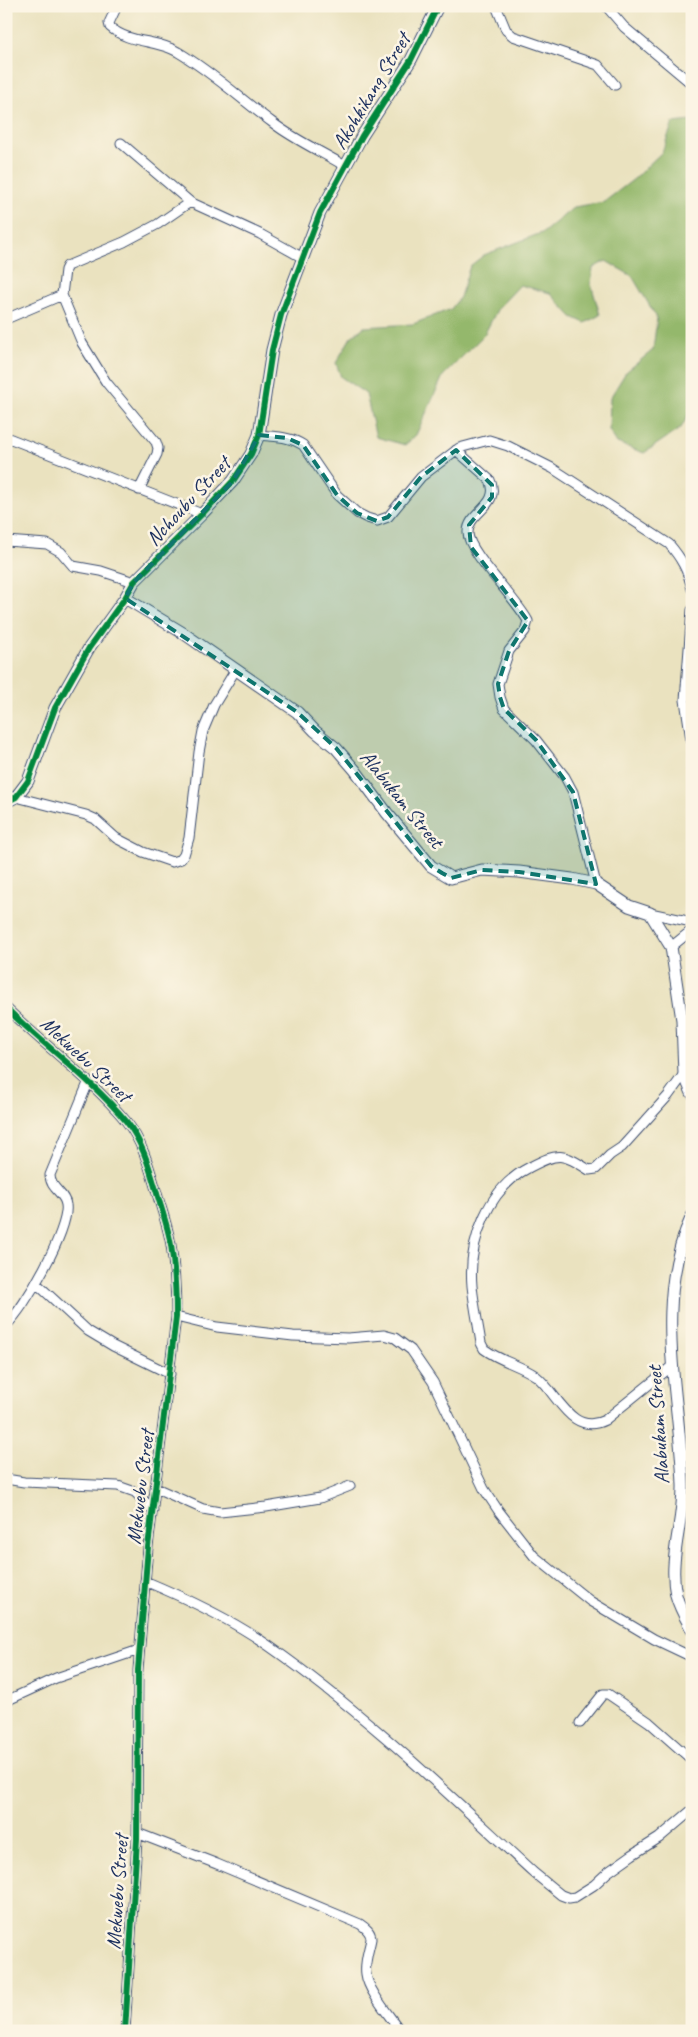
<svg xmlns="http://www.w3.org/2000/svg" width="698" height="2037" font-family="Caveat,sans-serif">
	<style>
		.forest { fill: #94b86c; stroke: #587465 }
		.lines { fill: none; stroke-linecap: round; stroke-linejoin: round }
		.minor-casing { stroke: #3a4a6d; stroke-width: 11 }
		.tertiary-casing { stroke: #3a4a6d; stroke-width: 13 }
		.minor { stroke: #fff; stroke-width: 9 }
		.tertiary { stroke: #fff; stroke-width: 11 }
		.cycleway-casing { stroke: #fcf5e5; stroke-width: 9 }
		.cycleway { stroke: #00873e; stroke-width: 6 }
		.marked { fill: #0f766e; fill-opacity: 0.2; stroke: #0f766e; stroke-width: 4; stroke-dasharray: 10 6; stroke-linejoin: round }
		.labels { text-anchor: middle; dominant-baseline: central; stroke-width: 5; stroke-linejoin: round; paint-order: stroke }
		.street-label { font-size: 21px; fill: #1b2f5e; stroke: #fcf5e5 }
	</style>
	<rect width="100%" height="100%" fill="#fcf5e5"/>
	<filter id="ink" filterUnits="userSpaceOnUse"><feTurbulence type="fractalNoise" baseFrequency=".02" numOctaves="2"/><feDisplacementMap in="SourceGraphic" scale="10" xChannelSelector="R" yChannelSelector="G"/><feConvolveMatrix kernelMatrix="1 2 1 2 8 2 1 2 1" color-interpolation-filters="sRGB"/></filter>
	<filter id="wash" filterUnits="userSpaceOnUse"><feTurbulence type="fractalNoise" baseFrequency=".0096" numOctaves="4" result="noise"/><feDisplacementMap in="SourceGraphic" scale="20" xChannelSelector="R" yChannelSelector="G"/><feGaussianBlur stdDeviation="1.12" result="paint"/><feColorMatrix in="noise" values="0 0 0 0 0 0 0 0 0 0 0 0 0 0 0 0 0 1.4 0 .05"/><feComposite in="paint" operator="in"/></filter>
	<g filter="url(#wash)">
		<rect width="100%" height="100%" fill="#eae2bf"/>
		<!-- forest -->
		<path class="forest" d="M692,121V408L681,428L644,453L617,443L609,430L610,398L626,372L653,350L657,318L632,276L606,261L593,268L591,284L600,315L585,323L572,317L550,293L520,285L498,308L484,335L443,376L416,435L405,445L376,437L366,394L341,377L336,363L351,337L364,327L413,324L451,309L460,297L470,266L484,255L544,232L574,207L604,202L634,179L662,152L673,123Z"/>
	</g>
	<g filter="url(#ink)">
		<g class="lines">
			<!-- minor casing -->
			<g class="minor-casing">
				<path id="minor" d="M117,6L109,23L110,27C129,44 157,39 178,52C212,72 241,99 273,123C295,140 322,152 345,166
					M496,6L506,30L513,36L598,65L615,85
					M606,6L624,27L692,84
					M121,143L190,202
					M6,319L62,295
					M259,435C274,437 290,436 303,445L337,495L357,513L367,518L377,521L388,517L421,477L459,448L489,440L508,446L552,468L669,544C681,558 688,570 692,589
					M6,437L202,514
					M456,450L490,480C502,506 467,512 468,533C468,552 516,598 528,621L525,631L509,651L498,684L500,697L504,709L536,740L565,777L573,792L596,884
					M139,490L157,454L158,448L156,442L106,382L82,343L62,295L65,270L67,266L124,242L158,224L190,202L260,234L303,258
					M6,541L47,544L61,552L73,566L101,571L134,582
					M692,610L685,700L692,746
					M16,797L86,815L95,819L116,838L143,852L172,862L181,859L184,855L189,838L199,752L203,731L214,705L236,669
					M650,913L692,922
					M671,947L692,930
					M6,1008C45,1046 91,1079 126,1121C142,1141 149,1166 156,1190C161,1208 168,1227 171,1245C175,1269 176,1293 176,1317L148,1547L138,1670L137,1840L125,2031
					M36,1283L88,1331L113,1346L170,1374
					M176,1317L217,1327L293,1336L348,1338L384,1335L395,1338L411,1350L433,1382L484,1489L498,1510L534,1556L590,1601L654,1639L692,1657
					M6,1325C24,1310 70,1228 66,1205C65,1193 50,1189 50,1175L88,1083
					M672,1366L605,1420C571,1437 557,1392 536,1376C520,1365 500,1361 484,1349L481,1343C478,1324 474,1305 472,1286C468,1241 488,1188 530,1167C559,1152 562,1153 589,1170L596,1169L610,1155L622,1147L668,1096L684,1074
					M681,1451L692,1458
					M6,1479L24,1482L118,1486L135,1492L153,1510
					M156,1488L203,1509L220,1512L266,1507L320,1498L350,1486
					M145,1581C188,1599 231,1619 269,1646C365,1713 448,1794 534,1873L561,1895L569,1898L575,1897L594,1885L608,1872L632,1855L659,1838L692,1810
					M6,1701L56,1678L139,1650
					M580,1723L603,1694H608L649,1722L692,1760
					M137,1833L217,1864L360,1924C366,1928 371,1932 371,1939C369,1950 364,1962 366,1974C368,1991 390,2016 400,2031"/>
			</g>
			<!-- tertiary casing -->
			<g class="tertiary-casing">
				<path id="tertiary" d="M125,598L183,633L297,712L315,731L336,748L355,770L387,813L431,866L451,878L482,870L519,872L572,879L596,884L629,906L650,913L671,947L682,1020L684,1074L692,1093
					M6,802L16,797L28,781L55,708L89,648L125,598L134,582L202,514L233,481L251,454L259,435L272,350L281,315L320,213L362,136L411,60L438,6
					M692,1216C652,1301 680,1396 683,1485C684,1521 668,1559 676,1595C679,1607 686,1619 692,1630"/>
			</g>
			<!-- minor -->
			<use href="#minor" class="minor"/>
			<!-- tertiary -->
			<use href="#tertiary" class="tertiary"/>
			<!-- cycleway casing -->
			<g class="cycleway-casing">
				<path id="cycleway" d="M6,802L16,797L28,781L55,708L89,648L125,598L134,582L202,514L233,481L251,454L259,435L272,350L281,315L320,213L362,136L411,60L438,6
					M6,1008C45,1046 91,1079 126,1121C142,1141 149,1166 156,1190C161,1208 168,1227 171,1245C175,1269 176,1293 176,1317L148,1547L138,1670L137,1840L125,2031"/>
			</g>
			<!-- cycleway -->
			<use href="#cycleway" class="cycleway"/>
		</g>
	</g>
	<!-- marked area -->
	<path class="marked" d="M259,435L287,438L303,445L337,495L357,513L377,521L388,517L421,477L456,450L492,485V497L469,525L471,547L528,621L509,651L498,684L500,697L504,709L536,740L573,792L596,884L519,872L482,870L451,878L442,873L431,866L336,748L297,712L125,598L134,582L233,481Z"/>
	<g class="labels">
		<!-- street labels -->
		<g class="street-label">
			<text transform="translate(371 91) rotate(-59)">Akohkikang Street</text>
			<text transform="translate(188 501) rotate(-47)">Nchoubu Street</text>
			<text transform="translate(402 799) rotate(51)">Alabukam Street</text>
			<text transform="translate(86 1059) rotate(43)">Mekwebu Street</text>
			<text transform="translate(658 1425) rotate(-94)">Alabukam Street</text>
			<text transform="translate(140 1487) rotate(-83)">Mekwebu Street</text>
			<text transform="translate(117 1892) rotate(-86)">Mekwebu Street</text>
		</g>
	</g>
	<!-- margin -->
	<rect width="698" height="2037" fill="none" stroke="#fcf5e5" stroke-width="25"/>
</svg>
